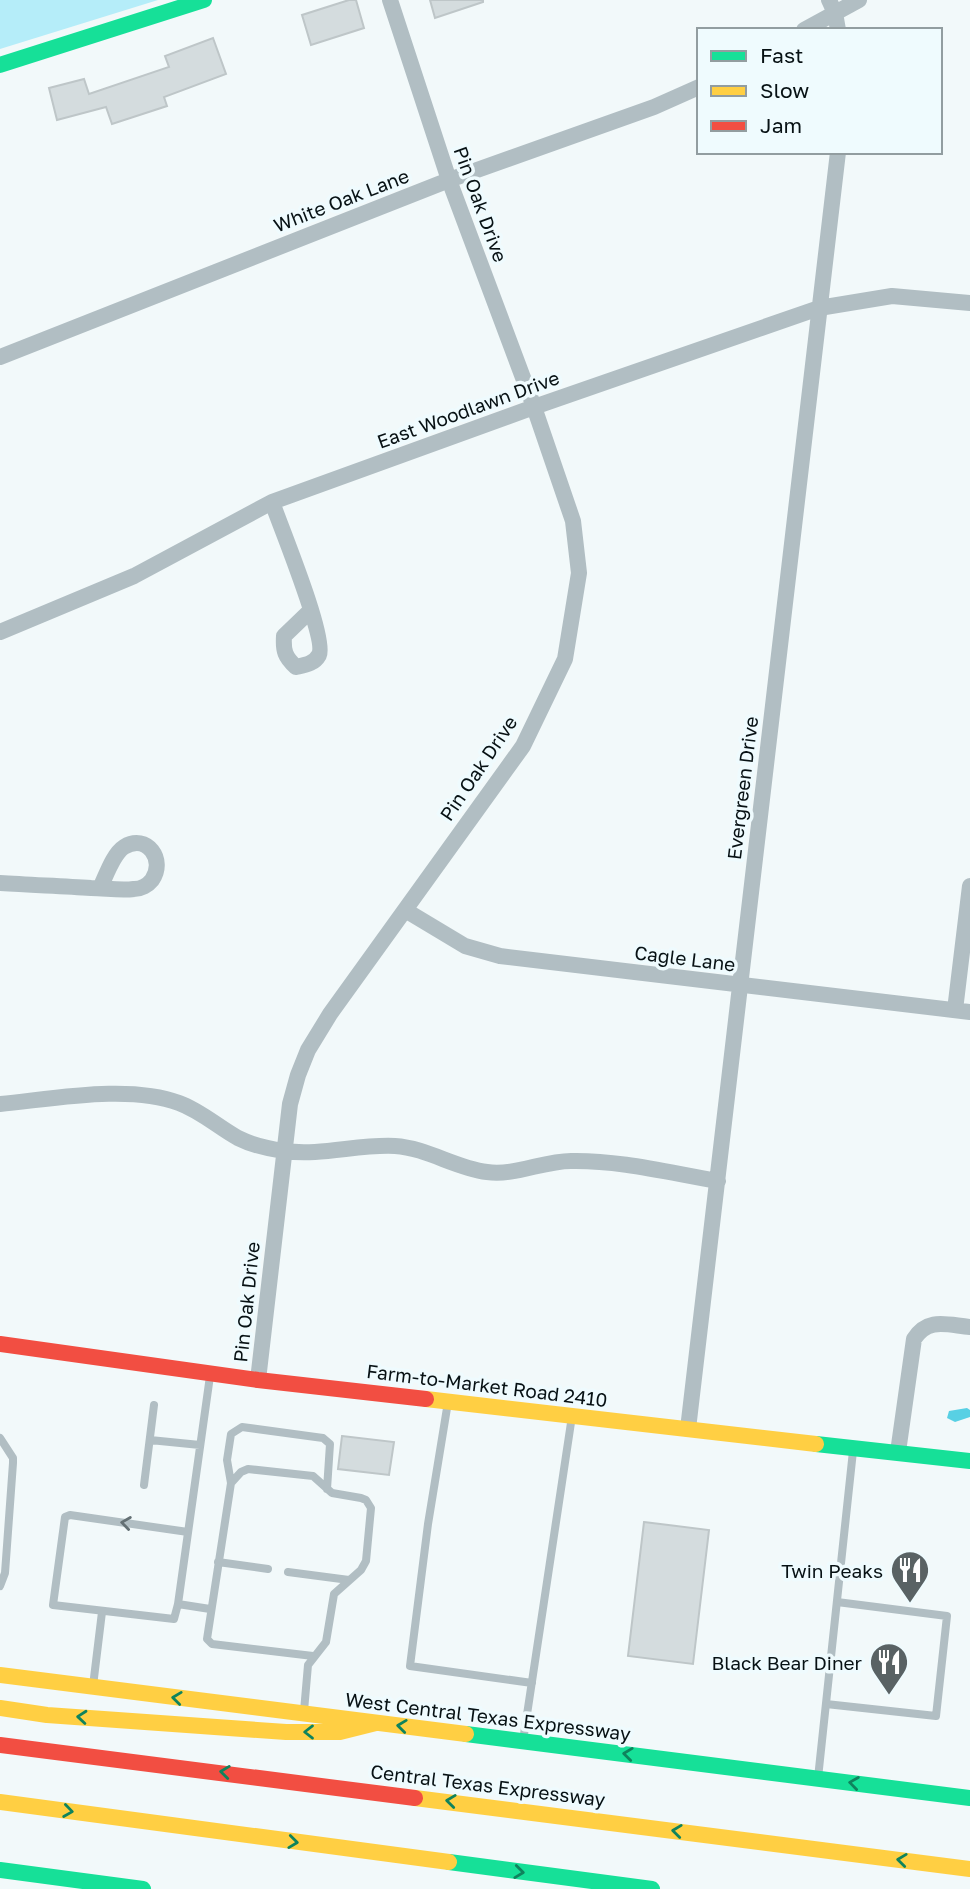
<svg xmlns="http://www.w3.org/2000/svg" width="970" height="1889" font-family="'Golos Text',sans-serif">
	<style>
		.green { fill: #b5edf9 }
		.water { fill: #58d0e4 }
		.building { fill: #d4dcde; stroke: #bec6c8; stroke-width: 2 }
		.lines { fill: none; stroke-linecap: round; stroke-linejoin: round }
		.lane { stroke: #b1bec3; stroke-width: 8 }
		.street { stroke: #b1bec3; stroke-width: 16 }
		.fast { stroke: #16e098; stroke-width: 16 }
		.slow { stroke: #ffcf43; stroke-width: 16 }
		.jam { stroke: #f24e42; stroke-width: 16 }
		.oneway { stroke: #647074 }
		.oneway2 { stroke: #0f835d }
		.labels { text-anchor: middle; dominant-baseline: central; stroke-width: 7; stroke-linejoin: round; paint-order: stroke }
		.street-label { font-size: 19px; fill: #071114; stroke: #effbfe }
		.poi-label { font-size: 19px; fill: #071114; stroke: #effbfe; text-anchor: end }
	</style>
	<rect width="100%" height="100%" fill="#f2f9fa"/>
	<!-- green -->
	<path class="green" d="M0,0H158L0,49Z"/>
	<!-- water -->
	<path class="water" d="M967,1408L970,1410V1417L955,1422L947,1418L949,1411Z"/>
	<!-- building -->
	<path class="building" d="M349,0H356L364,28L311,45L302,15Z
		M430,0H483V2L435,18Z
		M213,38L226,74L164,97L167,106L112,124L106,107L57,120L49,88L84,79L89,94L169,67L165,56Z
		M342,1436L394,1442L389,1475L338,1469Z
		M644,1522L709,1530L693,1664L628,1656Z"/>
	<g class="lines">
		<!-- lane -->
		<path class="lane" d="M448,1402L428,1524L410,1666L532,1683
			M0,1438L13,1458V1463L5,1573L0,1586
			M150,1440L200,1445
			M231,1483L227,1460L231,1434L242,1427L323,1438L330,1444L327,1489
			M144,1485L154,1405
			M188,1532L70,1515L65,1517L53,1605L174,1619L178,1604L210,1376
			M218,1562L268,1569
			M288,1572L349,1580
			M178,1604L210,1609
			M93,1686L102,1612
			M826,1704L936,1716L947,1616L837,1602
			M304,1711L308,1665L326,1642L334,1594L361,1570L366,1561L371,1508L366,1500L361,1498L332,1493L313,1476L248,1469L241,1472L231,1483L207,1639L212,1644L313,1656
			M523,1741L572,1416
			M818,1778L853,1451"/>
		<!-- street -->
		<path class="street" d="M829,0L835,13L838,30
			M804,30L859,0
			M0,357L449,180L654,107L699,87
			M272,502C280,525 327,639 319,655C314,664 305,665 296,667C285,657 283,651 284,636L311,610
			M0,632L134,576L272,502L534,407L819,308L892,296L970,303
			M0,883C30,885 61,886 91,888C105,888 120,891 134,889C141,889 148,885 152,880C166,860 147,833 124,847C113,854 106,876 100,888
			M405,910L465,946L500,956L970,1012
			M955,1010L970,886
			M0,1104C53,1099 129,1084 179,1103C201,1111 218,1127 238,1138C252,1145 269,1149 284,1151C322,1156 358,1144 395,1146C427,1148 455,1168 487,1172C515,1176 543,1161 571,1161C619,1160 670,1173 718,1181
			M258,1380L290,1104L298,1075L308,1050L330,1014L523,746L565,659L579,573L573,521L534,407L449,180L390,0
			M688,1429L838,152
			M898,1452L914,1339C928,1317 947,1325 970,1327"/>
		<!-- fast -->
		<path class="fast" d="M0,65L204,0
			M816,1444L970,1461
			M466,1734L970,1798
			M449,1862L652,1889
			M0,1870L143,1889"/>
		<!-- slow -->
		<path class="slow" d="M426,1399L816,1444
			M0,1675L466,1734
			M0,1708L47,1715L286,1732H340L376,1723
			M415,1798L970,1869
			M0,1802L449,1862"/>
		<!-- jam -->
		<path class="jam" d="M0,1344L258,1380L426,1399
			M0,1745L415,1798"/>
	</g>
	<!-- one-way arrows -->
	<defs><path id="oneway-chevron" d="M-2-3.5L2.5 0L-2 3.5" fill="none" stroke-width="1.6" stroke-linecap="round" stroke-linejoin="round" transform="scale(1.75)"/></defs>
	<use class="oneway" href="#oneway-chevron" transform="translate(126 1523) rotate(-172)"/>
	<g class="oneway2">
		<use href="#oneway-chevron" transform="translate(177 1698) rotate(-173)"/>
		<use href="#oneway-chevron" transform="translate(82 1717) rotate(-175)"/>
		<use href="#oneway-chevron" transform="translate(402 1726) rotate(-173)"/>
		<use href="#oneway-chevron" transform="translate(309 1732) rotate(180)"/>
		<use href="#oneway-chevron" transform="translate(628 1754) rotate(-173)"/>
		<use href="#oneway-chevron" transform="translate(225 1772) rotate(-173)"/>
		<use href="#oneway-chevron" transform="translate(854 1783) rotate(-172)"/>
		<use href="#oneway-chevron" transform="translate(451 1801) rotate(-173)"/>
		<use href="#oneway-chevron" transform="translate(68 1811) rotate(8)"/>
		<use href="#oneway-chevron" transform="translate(677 1831) rotate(-173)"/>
		<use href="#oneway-chevron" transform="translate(293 1842) rotate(7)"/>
		<use href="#oneway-chevron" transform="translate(902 1860) rotate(-173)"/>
		<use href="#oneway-chevron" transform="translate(519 1872) rotate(7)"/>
	</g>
	<!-- icons -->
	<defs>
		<g id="restaurant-pin" transform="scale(2.0125)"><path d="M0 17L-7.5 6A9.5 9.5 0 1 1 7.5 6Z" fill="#596264" stroke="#effbfe"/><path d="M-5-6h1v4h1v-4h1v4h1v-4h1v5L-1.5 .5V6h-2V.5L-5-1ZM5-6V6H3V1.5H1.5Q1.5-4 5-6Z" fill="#fff"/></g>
	</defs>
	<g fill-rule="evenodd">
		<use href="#restaurant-pin" x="910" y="1570"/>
		<use href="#restaurant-pin" x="889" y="1662"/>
	</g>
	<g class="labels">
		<!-- street labels -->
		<g class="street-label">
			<text transform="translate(341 200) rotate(-21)">White Oak Lane</text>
			<text transform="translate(481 204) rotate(70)">Pin Oak Drive</text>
			<text transform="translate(468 409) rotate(-20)">East Woodlawn Drive</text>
			<text transform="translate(478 768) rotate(-56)">Pin Oak Drive</text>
			<text transform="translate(742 788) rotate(-83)">Evergreen Drive</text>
			<text transform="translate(685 958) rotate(7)">Cagle Lane</text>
			<text transform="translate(246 1302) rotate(-84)">Pin Oak Drive</text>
			<text transform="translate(487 1385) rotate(7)">Farm-to-Market Road 2410</text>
			<text transform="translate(488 1716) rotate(7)">West Central Texas Expressway</text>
			<text transform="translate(488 1785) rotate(7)">Central Texas Expressway</text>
		</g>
		<!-- poi labels -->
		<g class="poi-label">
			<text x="883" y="1570">Twin Peaks</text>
			<text x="862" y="1662">Black Bear Diner</text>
		</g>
	</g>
	<!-- legend -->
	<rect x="697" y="28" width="245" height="126" fill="#effbfe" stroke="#929da0" stroke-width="2"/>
	<rect x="711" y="51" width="35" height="10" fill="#16e098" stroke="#929da0" stroke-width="2"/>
	<text x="760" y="63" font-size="21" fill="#071114">Fast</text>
	<rect x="711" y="86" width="35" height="10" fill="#ffcf43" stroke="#929da0" stroke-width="2"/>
	<text x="760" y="98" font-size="21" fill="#071114">Slow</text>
	<rect x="711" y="121" width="35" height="10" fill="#f24e42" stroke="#929da0" stroke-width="2"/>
	<text x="760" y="133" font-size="21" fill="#071114">Jam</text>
</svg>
